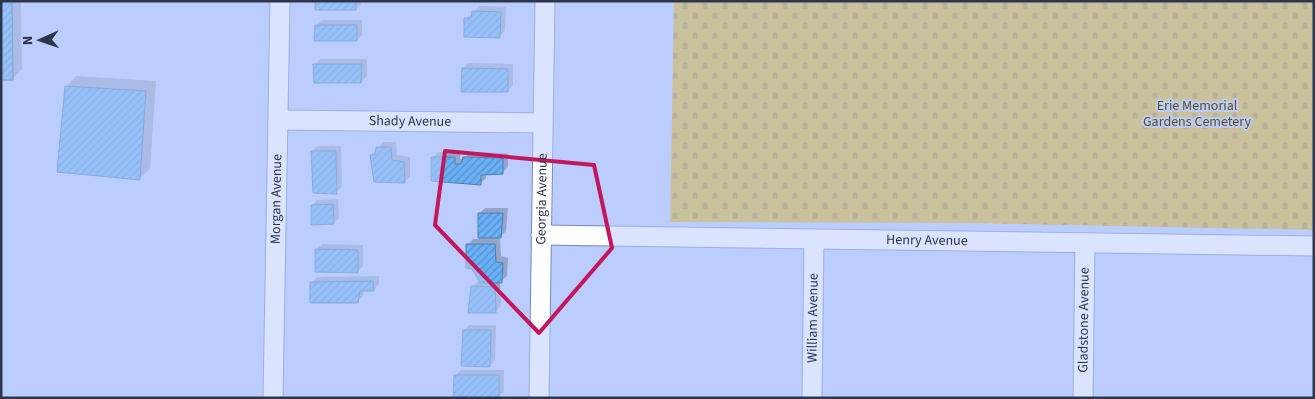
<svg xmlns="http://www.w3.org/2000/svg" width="1315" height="399" font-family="'Source Sans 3',sans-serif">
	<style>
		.cemetery { fill: url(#cemetery-stones) }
		.shadow { fill: #0003 }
		.building { fill: url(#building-hatch); stroke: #4f7eac }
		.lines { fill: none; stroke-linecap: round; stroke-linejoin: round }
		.minor-casing { stroke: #7689c2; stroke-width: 21 }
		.minor { stroke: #fff; stroke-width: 19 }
		.marked { fill: none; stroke: #c2185b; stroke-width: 4; stroke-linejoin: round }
		.labels { text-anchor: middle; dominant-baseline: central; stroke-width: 4; stroke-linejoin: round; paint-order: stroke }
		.park-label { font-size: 14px; fill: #604e18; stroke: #bbcdfe }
		.street-label { font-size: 14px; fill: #2e364e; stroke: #bbcdfe }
	</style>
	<defs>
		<pattern id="cemetery-stones" width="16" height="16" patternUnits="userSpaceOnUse" patternTransform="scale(1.25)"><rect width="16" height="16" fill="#dcb129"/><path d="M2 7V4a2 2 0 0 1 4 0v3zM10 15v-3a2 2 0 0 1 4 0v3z" fill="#b39125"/></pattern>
		<pattern id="building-hatch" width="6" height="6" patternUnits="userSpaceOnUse" patternTransform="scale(1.25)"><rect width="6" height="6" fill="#69b0f7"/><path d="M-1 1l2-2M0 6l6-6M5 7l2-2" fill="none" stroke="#5790ca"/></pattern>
	</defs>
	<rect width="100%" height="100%" fill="#bbcdfe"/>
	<!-- cemetery -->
	<path class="cemetery" d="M674,1H1314V230L964,223L670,222Z"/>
	<!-- shadow -->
	<path class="shadow" d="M1,1H21L22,69L12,79Z
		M316,1H361V4L356,9Z
		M479,6L506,7L505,31L499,36L465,19L473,13Z
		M322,20H362V35L357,40L316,25Z
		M320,59H367V76L361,82L314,65Z
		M468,63L513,64V85L508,91L463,69Z
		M76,76L156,81L150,169L140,178L67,86Z
		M383,142H396L397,155L410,157V176L405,181L372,156Z
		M318,146H341L342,187L336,192L312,151Z
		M438,152H460V159H464L470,152L508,153V167L502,173H486V178L480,184L433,157Z
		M338,199L339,218L334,223H312V206L317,200Z
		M485,208H508L506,231L498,239H500L501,256L508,258L507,276L500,282L501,306L495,312L473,287L478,281H481L468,245L473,239H479V214Z
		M322,244L363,245V266L357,272L316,250Z
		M379,276V284L374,290H364L363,296L357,302L312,282L317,277Z
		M469,325H496L495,360L490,366L464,331Z
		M461,370H504V392L498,397L456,375Z"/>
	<!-- building -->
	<path class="building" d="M1,1H12L13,80H1Z
		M1,1H12L13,80H1Z
		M315,1H356V10H315Z
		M472,11L501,12L500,38L464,37V18H471Z
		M315,25H357V41H314Z
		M313,64H362L361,83H314Z
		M462,68L508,69V92H461Z
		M65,86L146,91L140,180L57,172Z
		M376,147H391L392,160L404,162L405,183L374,182L370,155L375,154Z
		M311,151H336L337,194L313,193Z
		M431,157H455V164H461L463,157L503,158V174L481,175V185L431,181Z
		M333,204L334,224L311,225V205Z
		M478,213H503L501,238H478Z
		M466,244H495L496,262L503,263L502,283H480L472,269L466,268Z
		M315,249L358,250V273L315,272Z
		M373,281L374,291H360L358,303H310V282Z
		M471,286L495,287L496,313H468Z
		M463,330H491L490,367L461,366Z
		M454,375H499V398H453Z"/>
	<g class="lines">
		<!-- minor casing -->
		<g class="minor-casing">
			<g id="minor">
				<path id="s1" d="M279,120L543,123"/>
				<path id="s2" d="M541,235L1314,246"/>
				<path id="s3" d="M273,398L280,1"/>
				<path id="s4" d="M539,398L545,1"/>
				<path id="s5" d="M812,398L814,239"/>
				<path id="s6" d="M1083,398L1085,243"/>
			</g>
		</g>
		<!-- minor -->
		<use href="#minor" class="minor"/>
	</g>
	<!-- marked area -->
	<path d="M0 0H1315V399H0ZM445,151L594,165L612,248L539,333L435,225Z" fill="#bbcdfe" fill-opacity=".55" fill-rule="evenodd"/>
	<path class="marked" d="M445,151L594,165L612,248L539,333L435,225Z"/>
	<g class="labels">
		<!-- park labels -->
		<g class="park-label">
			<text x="1197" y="106">Erie Memorial<tspan x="1197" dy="16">Gardens Cemetery</tspan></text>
		</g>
		<!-- street labels -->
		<g class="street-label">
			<text stroke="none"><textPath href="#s1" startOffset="131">Shady Avenue</textPath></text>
			<text stroke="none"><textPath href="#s4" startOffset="199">Georgia Avenue</textPath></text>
			<text stroke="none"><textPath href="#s3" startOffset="199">Morgan Avenue</textPath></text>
			<text stroke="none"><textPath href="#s2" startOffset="386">Henry Avenue</textPath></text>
			<text stroke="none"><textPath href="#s5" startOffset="80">William Avenue</textPath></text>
			<text stroke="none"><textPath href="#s6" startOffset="78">Gladstone Avenue</textPath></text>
		</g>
	</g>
	<!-- border -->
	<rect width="1315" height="399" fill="none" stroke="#2e364e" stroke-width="5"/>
	<!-- north arrow -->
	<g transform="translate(40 40) rotate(268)" stroke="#bbcdfe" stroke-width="4" paint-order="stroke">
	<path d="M0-4L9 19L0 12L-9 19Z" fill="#2e364e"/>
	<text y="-8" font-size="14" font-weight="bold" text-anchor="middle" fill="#2e364e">N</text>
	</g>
</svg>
